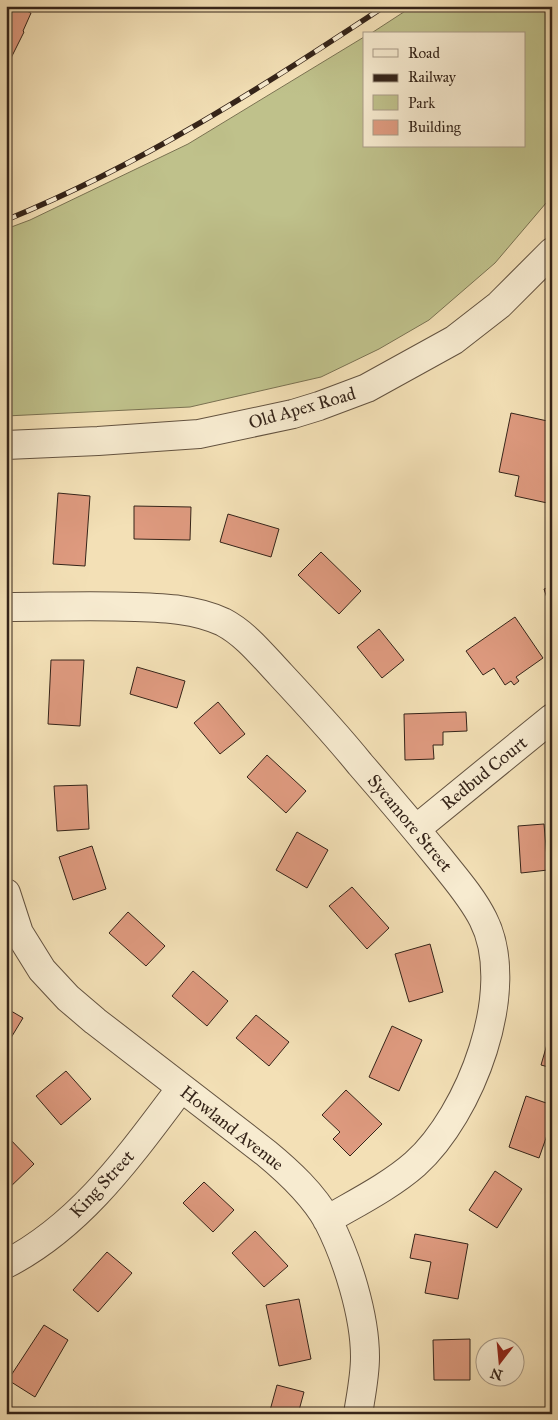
<svg xmlns="http://www.w3.org/2000/svg" width="558" height="1420" font-family="'IM FELL Great Primer',serif">
	<style>
		.green { fill: #bfc18b; stroke: #7a7252 }
		.building { fill: #de9a7f; stroke: #352419 }
		.lines { fill: none; stroke-linecap: round; stroke-linejoin: round }
		.minor-casing { stroke: #645340; stroke-width: 30 }
		.minor { stroke: #f7ebd0; stroke-width: 28 }
		.rail-casing { stroke: #352419; stroke-width: 5.5 }
		.rail { stroke: #f7ebd0; stroke-width: 4; stroke-dasharray: 11; stroke-linecap: butt }
		.labels { text-anchor: middle; dominant-baseline: central; stroke-width: 5; stroke-linejoin: round; paint-order: stroke }
		.street-label { font-size: 18px; fill: #352419; stroke: #f7ebd0 }
	</style>
	<rect width="100%" height="100%" fill="#f3e0b6"/>
	<filter id="stains"><feTurbulence type="fractalNoise" baseFrequency=".004" numOctaves="4"/><feColorMatrix values="0 0 0 0 .2 0 0 0 0 .09 0 0 0 0 .02 0 0 0 .5 -.17"/></filter>
	<radialGradient id="worn" r=".72"><stop offset=".6" stop-color="#630" stop-opacity="0"/><stop offset="1" stop-color="#630" stop-opacity=".3"/></radialGradient>
	<!-- green -->
	<path class="green" d="M413,6H552V196L495,263L429,320L379,349L321,377L190,407L6,416V229L30,220L188,144L364,37V146H524V34H370Z"/>
	<!-- building -->
	<path class="building" d="M6,6H16L31,13L23,31L24,32L7,66H9L6,71Z
		M511,413L552,422V504L515,496L519,476L499,472Z
		M58,493L90,496L85,566L53,564Z
		M134,506L191,507L190,540L134,539Z
		M228,514L279,529L271,557L220,542Z
		M321,552L361,591L339,614L298,575Z
		M552,586V613L544,589Z
		M515,617L543,658L516,677L519,681L514,685L511,681L505,685L494,668L483,675L466,651Z
		M379,629L404,660L382,678L357,647Z
		M51,660H84L80,726L48,724Z
		M137,667L185,681L177,708L130,694Z
		M218,702L245,734L220,754L194,723Z
		M466,712L467,731L443,732V745H433L434,759L405,760L404,714Z
		M267,755L306,791L286,813L247,777Z
		M87,785L89,829L57,831L54,786Z
		M544,824L548,870L521,873L518,826Z
		M297,832L328,850L307,888L276,870Z
		M92,846L106,889L73,900L59,857Z
		M352,887L389,928L367,949L329,906Z
		M128,912L165,946L146,966L109,933Z
		M430,944L443,992L409,1002L395,954Z
		M193,971L228,1001L207,1026L172,996Z
		M6,1008L23,1018L6,1046Z
		M256,1015L289,1042L269,1066L236,1038Z
		M392,1026L422,1040L399,1091L369,1077Z
		M552,1027V1068L541,1065Z
		M66,1071L91,1099L61,1125L36,1096Z
		M346,1090L382,1124L350,1156L333,1139L340,1132L322,1115Z
		M526,1096L552,1105V1121L539,1158L509,1147Z
		M6,1135L34,1164L6,1191Z
		M495,1171L522,1189L497,1228L469,1210Z
		M204,1182L234,1210L213,1232L183,1203Z
		M255,1231L288,1266L264,1287L232,1253Z
		M415,1234L468,1244L458,1299L425,1293L431,1262L410,1258Z
		M107,1252L132,1273L98,1312L73,1290Z
		M299,1299L311,1359L279,1366L266,1305Z
		M44,1325L68,1340L35,1397L8,1380Z
		M470,1339V1380H434L433,1340Z
		M277,1385L304,1392L298,1414H269Z"/>
	<g class="lines">
		<!-- minor casing -->
		<g class="minor-casing">
			<path id="minor" d="M6,445L98,441L199,434L293,414L319,406L367,388L454,340L499,305L552,252
				M6,607C49,607 92,605 135,607C165,608 196,609 223,622C246,634 263,656 281,675C308,704 335,733 360,764C387,795 414,827 440,859C455,878 472,897 483,919C519,989 470,1115 415,1164C390,1186 356,1203 327,1220
				M416,829L552,718
				M6,893L19,933L42,970L68,998L95,1021L266,1153C289,1172 313,1194 328,1221C347,1258 365,1315 365,1357C365,1376 361,1395 358,1414
				M6,1264C82,1225 131,1154 181,1088"/>
		</g>
		<!-- minor -->
		<use href="#minor" class="minor"/>
		<!-- rail casing -->
		<g class="rail-casing">
			<path id="rail" d="M6,220C141,165 264,86 385,6"/>
		</g>
		<!-- rail -->
		<use href="#rail" class="rail"/>
	</g>
	<g class="labels">
		<!-- street labels -->
		<g class="street-label">
			<text transform="translate(302 408) rotate(-16)">Old Apex Road</text>
			<text transform="translate(484 773) rotate(-39)">Redbud Court</text>
			<text transform="translate(410 823) rotate(50)">Sycamore Street</text>
			<text transform="translate(232 1128) rotate(38)">Howland Avenue</text>
			<text transform="translate(102 1184) rotate(-47)">King Street</text>
		</g>
	</g>
	<!-- margin -->
	<rect width="558" height="1420" fill="none" stroke="#f3e0b6" stroke-width="25"/>
	<rect x="8" y="8" width="543" height="1405" fill="none" stroke="#352419" stroke-width="2.5"/>
	<rect x="12" y="12" width="533" height="1395" fill="none" stroke="#352419"/>
	<!-- legend -->
	<rect x="363" y="32" width="162" height="115" fill="#f7ebd0" stroke="#a99b87"/>
	<rect x="373" y="49" width="25" height="8" fill="#f7ebd0" stroke="#a99b87"/>
	<text x="408" y="58" font-size="15" fill="#352419">Road</text>
	<rect x="373" y="74" width="25" height="8" fill="#352419" stroke="#a99b87"/>
	<text x="408" y="82" font-size="15" fill="#352419">Railway</text>
	<rect x="373" y="95" width="25" height="15" fill="#bfc18b" stroke="#a99b87"/>
	<text x="408" y="108" font-size="15" fill="#352419">Park</text>
	<rect x="373" y="120" width="25" height="15" fill="#de9a7f" stroke="#a99b87"/>
	<text x="408" y="132" font-size="15" fill="#352419">Building</text>
	<!-- north arrow -->
	<g transform="translate(500 1362) rotate(196)"><circle r="24" fill="#f7ebd0" stroke="#a99b87"/>
	<path d="M0-4L9 19L0 12L-9 19Z" fill="#8f2418"/>
	<text y="-8" font-size="14" font-weight="bold" text-anchor="middle" fill="#352419">N</text>
	</g>
	<rect width="100%" height="100%" filter="url(#stains)"/>
	<rect width="100%" height="100%" fill="url(#worn)"/>
</svg>
